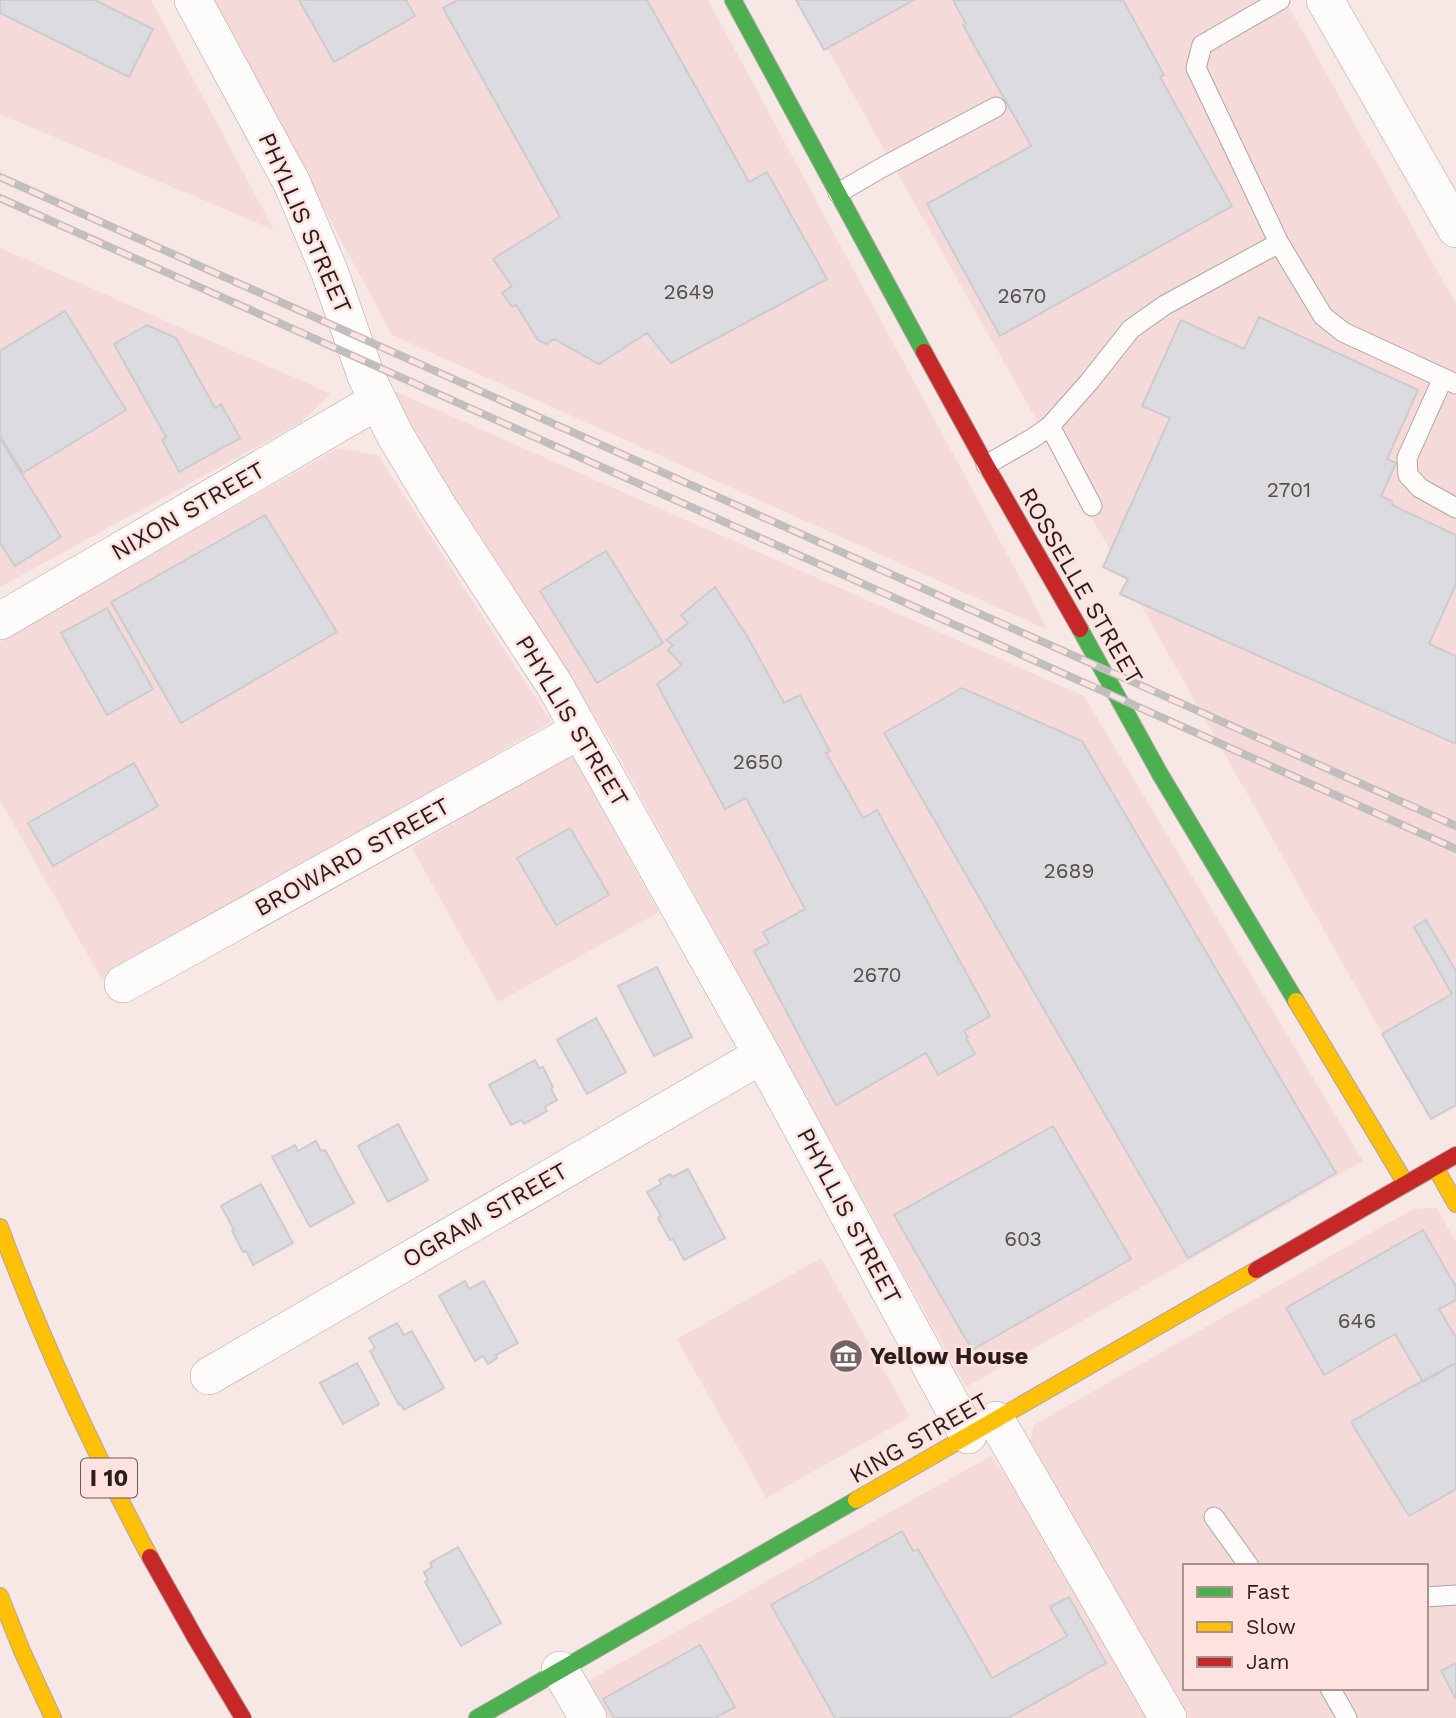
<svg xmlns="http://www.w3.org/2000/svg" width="1456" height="1718" font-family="'Work Sans',sans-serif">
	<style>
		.built { fill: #f4dad8; fill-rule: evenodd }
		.building { fill: #dcdbdf; stroke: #cdcbce; stroke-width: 2 }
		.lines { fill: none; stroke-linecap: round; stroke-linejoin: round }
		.lane-casing { stroke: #b1a4a2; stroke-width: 21 }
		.street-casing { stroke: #b1a4a2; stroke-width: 38 }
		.fast-casing { stroke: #b1a4a2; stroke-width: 18 }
		.slow-casing { stroke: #b1a4a2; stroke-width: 18 }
		.jam-casing { stroke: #b1a4a2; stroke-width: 18 }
		.lane { stroke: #fefcfb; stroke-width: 19 }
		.street { stroke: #fefcfb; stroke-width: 37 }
		.fast { stroke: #4caf50; stroke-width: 16 }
		.slow { stroke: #ffc107; stroke-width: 16 }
		.jam { stroke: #c62828; stroke-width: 16 }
		.rail-casing { stroke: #c2bebe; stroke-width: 8 }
		.rail { stroke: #fee2df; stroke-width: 5; stroke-dasharray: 16; stroke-linecap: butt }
		.labels { text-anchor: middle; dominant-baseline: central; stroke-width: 5; stroke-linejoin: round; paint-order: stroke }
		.number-label { font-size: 21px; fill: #584e4e }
		.shield { fill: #fee2df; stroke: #6a5856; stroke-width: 2 }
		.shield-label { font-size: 23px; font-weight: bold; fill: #2a1d1c }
		.street-label { font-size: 24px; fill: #2a1d1c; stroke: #fee2df }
		.poi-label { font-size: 24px; font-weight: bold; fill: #2a1d1c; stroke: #fee2df; text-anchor: start }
	</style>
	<rect width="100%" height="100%" fill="#f7e8e6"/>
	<!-- built -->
	<path class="built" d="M0,0H151L274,230L0,114Z
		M212,0H708L1048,630L392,335Z
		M800,0H1285L1456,304V1106L1431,1120Z
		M0,248L331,394L300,423L0,587Z
		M392,390L1084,696L1363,1161L966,1387L608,737L444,483Z
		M338,448L378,455L551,722L102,980L0,800V642Z
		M571,753L659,912L498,1002L412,848Z
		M1437,1208L1456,1242V1718H1185L1030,1440L1034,1425L1413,1209ZM1185,1566H1426V1688H1185Z
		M821,1258L910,1417L766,1498L677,1339Z
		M991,1456L1045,1530L1151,1718H601L590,1699L588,1681Z"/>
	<!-- building -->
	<path class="building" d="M0,0H95L153,29L129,77L0,13Z
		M299,0H406L415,16L334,62Z
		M458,0H647L749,182L767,172L827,279L671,363L647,333L599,364L554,339L547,344L538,340L516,305L512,307L502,293L512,286L493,259L560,217L443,8Z
		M796,0H914L824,50Z
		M953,0H1123L1164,75L1160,77L1232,206L1000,336L927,204L1031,146L963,25L966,24Z
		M65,311L126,410L23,473L0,436V351Z
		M1259,317L1418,390L1387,459L1396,463L1381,496L1393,502L1392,505L1456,535V584L1429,644L1456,656V744L1120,594L1128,579L1103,567L1170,418L1142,406L1181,320L1244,349Z
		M147,325L176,338L215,408L221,404L240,438L179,472L162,440L166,437L114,344Z
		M0,439L61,537L15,566L0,543Z
		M265,515L337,632L181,723L111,602Z
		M606,551L663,643L597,683L540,591Z
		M715,587L747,636L784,703L800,695L830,751L826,753L863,818L877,810L990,1016L964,1031L968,1037L966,1038L975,1054L938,1075L926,1053L836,1105L754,951L769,943L763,932L805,909L746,798L725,809L657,684L682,665L668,650L673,645L666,640L688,623L681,615Z
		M107,608L153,689L107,715L61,633Z
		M962,688L1082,741L1336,1173L1188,1258L884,733Z
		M134,763L158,806L53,866L28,823Z
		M570,828L609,895L556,925L517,858Z
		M1426,920L1456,971V1105L1431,1119L1382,1034L1452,994L1414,927Z
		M657,967L692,1037L654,1056L618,986Z
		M596,1018L626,1072L587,1094L557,1040Z
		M535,1060L539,1068L543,1067L553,1087L551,1089L557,1100L545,1107L547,1111L524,1124L521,1120L511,1125L489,1085Z
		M398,1124L428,1180L388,1202L358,1146Z
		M1053,1126L1131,1259L972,1350L894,1215Z
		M316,1141L321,1151L325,1150L354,1203L310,1227L272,1157L295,1145L298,1151Z
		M688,1169L725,1238L684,1260L673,1239L670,1240L658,1218L661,1216L647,1192L661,1184L659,1180L670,1174L672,1177Z
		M261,1184L293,1243L253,1265L246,1251L243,1252L232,1231L234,1230L221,1206Z
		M1423,1230L1456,1287V1300L1439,1309L1456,1338V1363L1423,1382L1395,1334L1324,1375L1286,1308Z
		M465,1281L469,1289L484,1281L518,1343L496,1355L497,1358L488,1364L483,1356L475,1361L439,1296Z
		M397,1323L404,1335L412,1331L444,1388L404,1410L401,1405H399L370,1351L375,1348L369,1338Z
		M357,1363L379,1404L343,1424L320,1383Z
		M1456,1363V1489L1409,1516L1351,1422L1409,1388Z
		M902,1531L913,1551L918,1549L992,1678L1067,1636L1050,1607L1069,1597L1106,1663L1008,1718H835L771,1605Z
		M458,1547L501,1623L461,1646L425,1582L428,1580L424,1572L432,1567L430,1563Z
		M700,1645L735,1707L715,1718H614L603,1699Z
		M1456,1663V1699L1441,1671Z"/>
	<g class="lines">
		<!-- lane casing -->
		<g class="lane-casing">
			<path id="lane" d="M838,193L883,167L996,107
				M1279,243L1323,316L1343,332L1456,384
				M1443,378L1407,458L1408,475L1420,488L1456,508
				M1050,426L1092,506
				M986,465L1033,438L1050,426L1089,382L1131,329L1165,305L1279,243L1196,68L1202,45L1280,0
				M1214,1517L1249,1566
				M1426,1597L1456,1595
				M1330,1688L1347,1718"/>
		</g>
		<!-- street casing -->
		<g class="street-casing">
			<path id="street" d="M193,0L292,183L330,273L366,376L395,435L439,508L554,684L762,1055L968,1435
				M1325,0L1456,229
				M0,621L377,401
				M123,984L580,730
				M209,1376L762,1055
				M996,1420L1168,1718
				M560,1670L588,1718"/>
		</g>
		<!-- fast casing -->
		<g class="fast-casing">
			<path id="fast" d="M733,0L924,352
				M1080,629L1160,774L1296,1001
				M477,1718L856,1500"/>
		</g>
		<!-- slow casing -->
		<g class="slow-casing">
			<path id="slow" d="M1296,1001L1406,1184
				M1435,1167L1456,1204
				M0,1227C42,1341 93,1450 150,1557
				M856,1500L1256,1270
				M0,1596L22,1651L53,1718"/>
		</g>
		<!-- jam casing -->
		<g class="jam-casing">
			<path id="jam" d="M924,352L986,465L1080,629
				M1256,1270L1456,1155
				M150,1557L196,1639L243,1718"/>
		</g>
		<!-- lane -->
		<use href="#lane" class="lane"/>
		<!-- street -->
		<use href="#street" class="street"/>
		<!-- fast -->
		<use href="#fast" class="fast"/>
		<!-- slow -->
		<use href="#slow" class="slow"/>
		<!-- jam -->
		<use href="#jam" class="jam"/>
		<!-- rail casing -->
		<g class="rail-casing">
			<path id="rail" d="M0,177L1456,826
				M0,198L1456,849"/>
		</g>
		<!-- rail -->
		<use href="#rail" class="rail"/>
	</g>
	<!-- icons -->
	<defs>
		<g id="museum-disc" transform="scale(1.75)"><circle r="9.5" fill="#726463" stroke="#fee2df"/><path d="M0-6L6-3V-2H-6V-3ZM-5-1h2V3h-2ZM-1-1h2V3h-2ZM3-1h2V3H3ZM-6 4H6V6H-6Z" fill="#fff"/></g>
	</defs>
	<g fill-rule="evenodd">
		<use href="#museum-disc" x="846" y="1356"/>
	</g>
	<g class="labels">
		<!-- number labels -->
		<g class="number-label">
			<text x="689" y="291">2649</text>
			<text x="1022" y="295">2670</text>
			<text x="1289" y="489">2701</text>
			<text x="758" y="761">2650</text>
			<text x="1069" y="870">2689</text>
			<text x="877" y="974">2670</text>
			<text x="1023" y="1238">603</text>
			<text x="1357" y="1320">646</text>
		</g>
		<!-- shield labels -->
		<rect class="shield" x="81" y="1458.5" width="56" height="39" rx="5"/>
		<g class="shield-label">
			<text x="109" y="1478">I 10</text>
		</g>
		<!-- street labels -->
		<g class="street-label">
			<text transform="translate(305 223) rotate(66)">PHYLLIS STREET</text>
			<text transform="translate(188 511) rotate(-30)">NIXON STREET</text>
			<text transform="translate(1081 586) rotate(60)">ROSSELLE STREET</text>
			<text transform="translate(572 721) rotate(59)">PHYLLIS STREET</text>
			<text transform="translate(352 857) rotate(-29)">BROWARD STREET</text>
			<text transform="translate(485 1215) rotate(-30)">OGRAM STREET</text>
			<text transform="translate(849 1216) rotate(62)">PHYLLIS STREET</text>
			<text transform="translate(919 1438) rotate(-30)">KING STREET</text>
		</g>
		<!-- poi labels -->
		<g class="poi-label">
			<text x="870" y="1356">Yellow House</text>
		</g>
	</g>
	<!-- legend -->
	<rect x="1183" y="1564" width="245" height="126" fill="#fee2df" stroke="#a99391" stroke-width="2"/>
	<rect x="1197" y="1587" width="35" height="10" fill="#4caf50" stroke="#a99391" stroke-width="2"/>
	<text x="1246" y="1599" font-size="21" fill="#2a1d1c">Fast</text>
	<rect x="1197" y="1622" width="35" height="10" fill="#ffc107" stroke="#a99391" stroke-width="2"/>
	<text x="1246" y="1634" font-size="21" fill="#2a1d1c">Slow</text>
	<rect x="1197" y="1657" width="35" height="10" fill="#c62828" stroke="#a99391" stroke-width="2"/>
	<text x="1246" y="1669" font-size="21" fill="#2a1d1c">Jam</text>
</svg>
